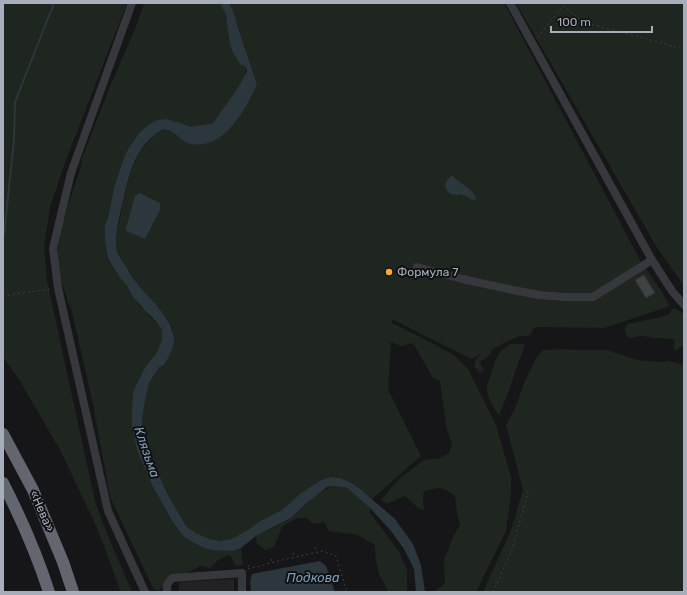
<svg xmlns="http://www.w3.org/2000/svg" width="687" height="595" font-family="Rubik,sans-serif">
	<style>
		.built { fill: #222225 }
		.green { fill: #1e261f }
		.water { fill: #2b363d }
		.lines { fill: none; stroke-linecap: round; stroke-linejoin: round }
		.stream { stroke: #2b363d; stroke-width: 2 }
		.river { stroke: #2b363d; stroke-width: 12 }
		.building { fill: #404145; stroke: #303034 }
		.path { stroke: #3d3f44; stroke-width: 1; stroke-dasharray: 2 3; stroke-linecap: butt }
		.minor { stroke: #37383d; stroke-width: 8 }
		.highway { stroke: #63666f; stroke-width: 12 }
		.poi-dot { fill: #fcac2b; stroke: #111113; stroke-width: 1.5 }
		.labels { text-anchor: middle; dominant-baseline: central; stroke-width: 4; stroke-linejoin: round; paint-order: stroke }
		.poi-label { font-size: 12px; fill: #a7adb9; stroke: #111113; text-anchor: start }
		.street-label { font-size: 12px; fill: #a7adb9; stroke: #111113 }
		.water-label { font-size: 13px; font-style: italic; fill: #7c9eb6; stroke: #111113 }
	</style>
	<rect width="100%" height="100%" fill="#161618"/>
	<!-- built -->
	<path class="built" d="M234,579V592H179V582Z"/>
	<!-- green -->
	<path class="green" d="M3,3H127L66,160L50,207L44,248L47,281L95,501L106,531L132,592H121L97,528L60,450L20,381L3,357Z
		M144,3H220L224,9L226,15L232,51L240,63L246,67C247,79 237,88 233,98C230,103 231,110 227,115C221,126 203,137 191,132C186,130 183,125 178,124C169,122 159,123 150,123L140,132L128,149L125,155L114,187L108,218L105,225V242L108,260L120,278L126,284L139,305L159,326L162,332V339L157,352L144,369L133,392L132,408V427L137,449L152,485L172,521L184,537L233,551L241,548L243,565L236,566L230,555L218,560L210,568L200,566L164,586L159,591L154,590L110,497L93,404L71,308L69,305L62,284L58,264V228L64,219L72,193L81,167L82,158L109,89L137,24Z
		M229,3H504L640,260L662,292L670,306L604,328L538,327L533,329L531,334L528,336H519L492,349L490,354L486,358L479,362L484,370L480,373L474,366L476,360L481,354L471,359L392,319V323L436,345L454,355L468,369L496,425L511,477V494L506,531L476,592H434L445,583L444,560L452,539L460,524L457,513L455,496C442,486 440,487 424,491L423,498L424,510L418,508L410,500L404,496L387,504L381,500L399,479L424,460L441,458L449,453L452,443L447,430L440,381L433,378L413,343L401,346L391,342L388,389L421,456L372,499L350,482L340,478L331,477L321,480L301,493L282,510L260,521L248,530L231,539L220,541L210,539L196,533L186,526L167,493L148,450L143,433L142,419L145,401L149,383L174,342L173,330L168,320L136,282L122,261L116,248V236L124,197L130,174L136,159L142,148L152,138L160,131L167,130L175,132L186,142L209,143L257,84L239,31L233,10Z
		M516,3H684V286L656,246Z
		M673,308L680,311L684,314V348L681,346L679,349L675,350L673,346L675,342L673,339L655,338L642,336L629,338C624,333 624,330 627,324L657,318L670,314L671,310Z
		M511,344H525L507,396L499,415C493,408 488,399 487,389C487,384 489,379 491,374C494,362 498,349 511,344Z
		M564,349L575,350H607L637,360L659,362L669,361L684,365V592H483L511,530L523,490L506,425L516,406L523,386L536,358L543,350Z
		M335,486L347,488L370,508V513L398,550L407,569V592H388C386,586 382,580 379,574C376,565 375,555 375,545L358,535L329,531L324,522L314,524L306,518H299L289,522L282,527L274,547L266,550L257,544L256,536C266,531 283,524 292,517C305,507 318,489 335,486Z"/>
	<!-- water -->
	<path class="water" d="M220,3H229L233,10L239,31L257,84C246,109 222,154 188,143C178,140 175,128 162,130C159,131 157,133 155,135C150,139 145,143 142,148C132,162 128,180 124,196C121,209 115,234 116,247C117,254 123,262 127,268C130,273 133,279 137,283C149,299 174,319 174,340C174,348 168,358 164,365L159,367L149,383L145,401L142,419L143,433L148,450L167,493L186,526L196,533L210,539L220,541L231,539L248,530L260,521L282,510L301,493L321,480L331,477L340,478L350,482L360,489L395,519L413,544L421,565L425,592H416L414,569L404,549L391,531L370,508L347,488L335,486L327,487L308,502L291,518L256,536L241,548L233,551L212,550L202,547L184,537L172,521L152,485L137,450L132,427V408L133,392L144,369L157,352L162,339V332L161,329L157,323L150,315L144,310L142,307L133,297L126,284L120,278L108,259L105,242V225L108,218L114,187L125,155L128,149L140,132L148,125L157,120L167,119L180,124L189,132L196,134L204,133L212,128L221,122L228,114L232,98L244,77L247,71L246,67L240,64L232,51L229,38L226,15Z
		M452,175C459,183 473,189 477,199L472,200C471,199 468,197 466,196C457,192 450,200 445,186L446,182Z
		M140,193L160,203V210L145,239L126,231V228L135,196Z
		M320,561L326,566L335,592H251L250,581L252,574Z"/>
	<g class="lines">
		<!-- stream -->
		<path class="stream" d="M4,235L14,140L15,102L54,3"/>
		<!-- river -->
		<path class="river" d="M177,128L190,133L216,129L239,97"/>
	</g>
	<!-- building -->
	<path class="building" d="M644,275L655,293L646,298L635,280Z"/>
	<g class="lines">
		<!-- path -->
		<path class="path" d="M538,37L563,6L583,22L684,49
			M3,296L50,289
			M315,547L317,552
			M293,553L294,557
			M271,559L272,562
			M248,565L249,568
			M248,569L282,560L323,551L336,556L347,592
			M493,592L512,550L529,488"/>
		<!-- minor -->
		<path class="minor" d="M132,3L71,173L53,248L58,288L108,511L145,592
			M510,3L652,260L672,291L684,305
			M417,267L462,279L513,290L539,295L565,297H593L652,260
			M167,592V585L172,578L242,573V592"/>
		<!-- highway -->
		<path class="highway" d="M3,434L33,490L63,562L73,592
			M3,483C21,518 37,555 49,592"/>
	</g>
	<!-- markers -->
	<circle class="poi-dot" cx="389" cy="272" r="4"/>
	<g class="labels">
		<!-- poi labels -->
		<g class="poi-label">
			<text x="397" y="272">Формула 7</text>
		</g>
		<!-- street labels -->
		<g class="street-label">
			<text transform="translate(42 511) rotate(66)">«Нева»</text>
		</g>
		<!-- water labels -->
		<g class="water-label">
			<text transform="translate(147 452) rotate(71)">Клязьма</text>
			<text x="313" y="577">Подкова</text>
		</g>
	</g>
	<!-- border -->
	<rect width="687" height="595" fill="none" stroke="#a7adb9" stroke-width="8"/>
	<!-- scale -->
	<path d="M551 26v6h101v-6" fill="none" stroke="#a7adb9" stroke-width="2"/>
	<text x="557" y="26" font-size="12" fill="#a7adb9" stroke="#111113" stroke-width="3" paint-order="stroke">100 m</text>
</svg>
